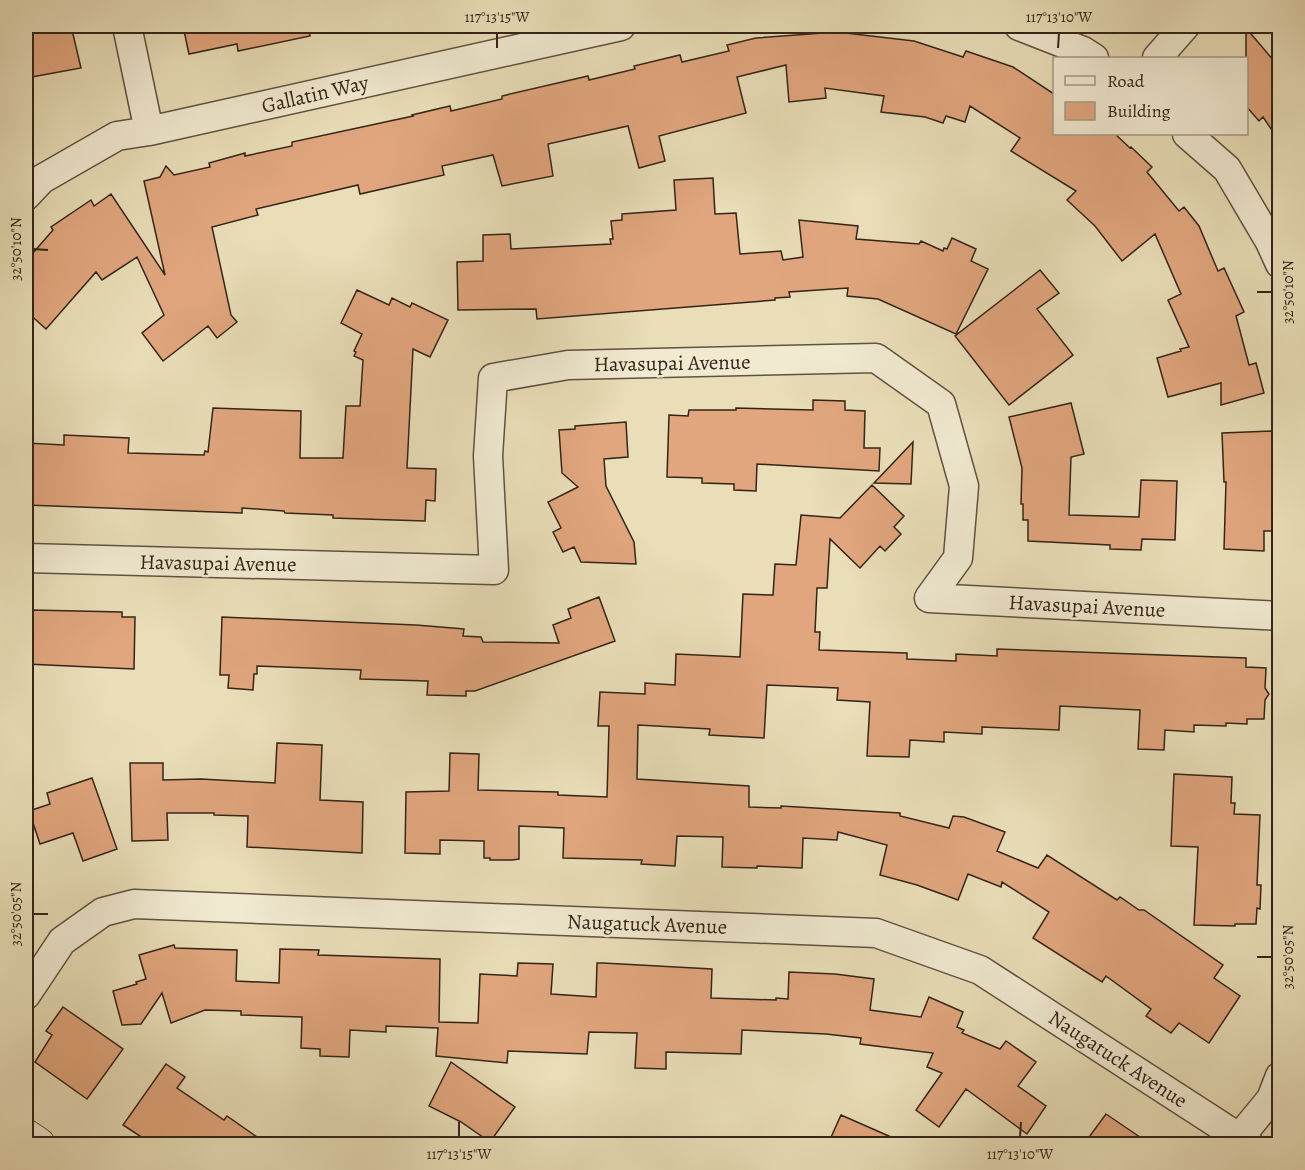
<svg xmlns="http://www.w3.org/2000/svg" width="1305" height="1170" font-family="Alegreya,serif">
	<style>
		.building { fill: #e1a67e; stroke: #342418; stroke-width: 1.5 }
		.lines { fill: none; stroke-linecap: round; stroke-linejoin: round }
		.minor-casing { stroke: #615240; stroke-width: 31 }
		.tertiary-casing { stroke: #615240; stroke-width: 35 }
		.minor { stroke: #f1ead1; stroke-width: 28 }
		.tertiary { stroke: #f1ead1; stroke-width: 33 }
		.ticks { fill: none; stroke: #342418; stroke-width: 2 }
		.labels { text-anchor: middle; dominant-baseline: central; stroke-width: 5; stroke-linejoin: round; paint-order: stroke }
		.street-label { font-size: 21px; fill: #342418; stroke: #f1ead1 }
		.neatline { fill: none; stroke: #342418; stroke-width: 2 }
		.ticks-label { font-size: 15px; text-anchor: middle; fill: #342418 }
	</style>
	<rect width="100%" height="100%" fill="#e9deb8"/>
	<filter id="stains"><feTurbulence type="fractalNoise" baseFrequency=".00333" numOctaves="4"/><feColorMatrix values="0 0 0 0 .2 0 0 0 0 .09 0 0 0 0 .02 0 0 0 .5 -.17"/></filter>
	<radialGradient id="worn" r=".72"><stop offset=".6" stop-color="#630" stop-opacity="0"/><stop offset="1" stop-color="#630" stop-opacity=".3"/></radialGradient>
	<!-- building -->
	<path class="building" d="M26,26H71L81,68L26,78Z
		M183,26H309L310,36L238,51L237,44L189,54Z
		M1246,28L1280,68V142L1263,117L1259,121L1246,106Z
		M837,32L914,41L963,57L966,51L1013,67L1054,94V134H1115L1130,148L1131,147L1152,167L1147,172L1179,211L1184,207L1199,226L1218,271L1224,268L1244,312L1236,316L1249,365L1256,363L1264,393L1221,405V383L1168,397L1157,358L1181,351L1180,349L1189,347L1168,300L1181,294L1155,234L1122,261L1095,226L1067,200L1076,191L1011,151L1020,138L970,106L965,122L946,116L943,123L925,117L881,112L884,96L825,88L826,98L789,102L786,65L737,77L746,113L659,136L665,161L639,168L628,126L548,144L553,176L502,186L493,155L442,166L444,175L360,194L358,185L256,209L258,215L212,227L231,315L237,322L217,338L208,326L163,361L142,333L164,315L137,257L102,280L96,272L46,329L26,311V261L53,230L51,227L91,200L94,206L111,194L165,275L144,181L160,177L166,166L174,175L210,167L209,163L245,153V156L292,146V142L413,116L412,115L450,106L451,111L502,99V96L588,76L589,80L635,69L634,66L680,55L682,62L729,51L727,45L756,38Z
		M713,178L715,214L736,213L740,254L781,251L783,260L803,257L799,220L858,226L856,239L919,244L921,241L943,251L944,248L947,249L952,238L976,249L971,261L988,269L956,334L878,299L847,296L848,288L789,292L790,297L775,298V300L537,319L536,309L458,310L457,262L483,261V235L510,234L511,249L611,244L610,239H613L611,221L622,220V214L676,210L674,180Z
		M1040,270L1059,293L1037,309L1073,355L1009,405L955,336Z
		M357,290L389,305L392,298L410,307L412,303L448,320L430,357L413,349L407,468L436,469L435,501L426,500L425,521L333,518V515L285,513L284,511L242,508V513L26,505V443L64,445V435L129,438L128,453L204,455L205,451L208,452L213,408L301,411L300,458H343L346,406H360L363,360L354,356L356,352L354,351L362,334L341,323Z
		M813,400L845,401V410L865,411L864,448H880L879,471L757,464L756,491L734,490V484L702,483V478L667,477L669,415L688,416L689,410H736V408L813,410Z
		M1071,403L1084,454L1071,457L1069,515L1139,517L1141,480L1177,481L1175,540L1142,539L1141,550L1110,549V545L1028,541V520H1023V504H1021L1022,468L1009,417Z
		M626,422L628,457L604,459L606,486L634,542L636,564L581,562L574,547L563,552L553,532L561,528L548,502L578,487L562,473L559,430L575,429V426Z
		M1272,431L1275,480L1272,531H1264V551L1224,549L1226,482H1224L1222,433Z
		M913,442L911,484L874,483Z
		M872,485L904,516L894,527L901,534L885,551L880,546L860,568L830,539L827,588H817L815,632H820L819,650L907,653V659L956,661V654L997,656V649L1246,658V667L1266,668L1265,688L1269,694L1265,700L1264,719H1247V724L1226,723V726L1194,725V732L1165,730L1164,750L1138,749L1140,710L1060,706L1059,730L982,727V734L944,732V742L910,740L909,757L867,756L870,702L837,700L838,688L767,685L764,738L709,735L710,729L638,725L637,779L749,786V807L781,808V806L900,813V816L949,828L953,816L964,817L1005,832L997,851L1038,868L1047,855L1117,900L1120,897L1139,910H1144L1223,965L1214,978L1240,996L1209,1043L1179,1023L1171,1033L1146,1016L1151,1009L1106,976L1102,982L1033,938L1049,912L1002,882L1001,887L968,874L958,900L917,885L880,875L887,845L838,832L837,840L803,838L802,868L757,866V868L722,867L723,837L677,836L675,866L641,864L642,860L563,858L564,828L519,826V859L512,860H490V858H484V841L440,840V854L405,853L406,792L449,791L450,753L479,754L478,790L558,792V795L607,797L609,726H598L600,692L645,694V683L675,685L676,654L740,657L743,594L773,595L775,564L796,565L801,515L840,518Z
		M599,597L615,641L475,691H466V696L427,695L428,681L360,679L361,670L257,666V674H254L253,690L228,688L229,675H220L222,617L416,625L464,629L463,636L481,637L483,642L559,643L553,625L571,618L568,609Z
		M32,610L122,612V617H135L134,669L26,664V613H32Z
		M277,743L322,745L320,800L363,802L362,853L247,847L248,816L214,815V813H167L168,840L132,841L130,763H163V780L201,779L275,783Z
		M1174,774L1232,777L1231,803H1235L1234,814L1260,815L1257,885H1261L1260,909L1257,908L1256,924H1235V926L1194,925L1198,847L1171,846Z
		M92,778L117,849L83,861L73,833L40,844L29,811L50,804L47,793Z
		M174,945L175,948L237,950L236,981L279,983L280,949L319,950L318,955L440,959L439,1022L478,1023L480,974L517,976L518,963L553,964L551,994L596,997L597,963H603L712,969L711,998L776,1000V998L788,999L789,972L835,974L874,979L870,1010L921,1017L929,997L963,1012L957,1027L964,1030L962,1033L1000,1049L1006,1041L1036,1062L1018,1086L1046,1106L1027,1134L966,1089L939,1127L916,1110L942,1073L927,1067L933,1053L860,1044L861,1038L826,1034L742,1030L741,1054L666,1052V1069L635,1068L637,1033L589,1032L587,1054L508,1051L507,1063L436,1056L438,1028L386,1026V1032L350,1030L349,1057L320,1056V1049L301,1048L302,1017L241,1015V1011L205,1010L171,1023L162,993L141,1024L122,1025L113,991L137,984L136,982L146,979L139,955Z
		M63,1007L123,1049L87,1099L35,1062L52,1035L46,1031Z
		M451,1062L515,1107L490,1142L461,1122L429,1106Z
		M166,1064L185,1077L177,1088L224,1120L227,1116L267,1144H152L123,1125Z
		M1106,1114L1150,1144H1084Z
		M841,1115L907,1144H828Z"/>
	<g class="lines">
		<!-- minor casing -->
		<g class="minor-casing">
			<path id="minor" d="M127,26L149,131
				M1019,26L1083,51L1094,58
				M1157,58L1185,26
				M1187,134L1227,169L1270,242L1280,264
				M26,196L42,179L117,136L149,131L621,26
				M26,558L494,570L488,456L493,378L568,365L876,358L941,404L964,486L958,558L929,598L1280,616
				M26,995L62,941L103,912L134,904L876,933L980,970L1249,1144
				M1234,1144L1271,1099L1280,1076"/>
		</g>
		<!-- tertiary casing -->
		<g class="tertiary-casing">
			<path id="tertiary" d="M26,1136L38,1144"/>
		</g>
		<!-- minor -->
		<use href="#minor" class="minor"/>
		<!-- tertiary -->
		<use href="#tertiary" class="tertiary"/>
	</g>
	<!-- ticks -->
	<path class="ticks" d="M497,48V33M1058,48L1059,33M33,249L48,250M1257,292H1272M33,914H48M1257,957H1272M459,1137V1122M1020,1137L1021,1122"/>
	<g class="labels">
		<!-- street labels -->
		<g class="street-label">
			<text transform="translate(315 94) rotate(-13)">Gallatin Way</text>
			<text transform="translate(672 363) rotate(-1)">Havasupai Avenue</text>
			<text transform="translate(218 563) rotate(1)">Havasupai Avenue</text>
			<text transform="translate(1087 606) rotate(3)">Havasupai Avenue</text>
			<text transform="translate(647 924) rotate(2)">Naugatuck Avenue</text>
			<text transform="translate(1118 1059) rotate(33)">Naugatuck Avenue</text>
		</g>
	</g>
	<!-- margin -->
	<rect width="1305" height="1170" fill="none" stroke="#e9deb8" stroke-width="66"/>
	<!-- legend -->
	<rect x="1053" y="57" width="195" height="78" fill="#f1ead1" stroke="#a59b87" stroke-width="1.5"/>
	<rect x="1065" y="76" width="30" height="9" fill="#f1ead1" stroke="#a59b87" stroke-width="1.5"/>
	<text x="1107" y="87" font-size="18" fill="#342418">Road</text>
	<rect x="1065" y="102" width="30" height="18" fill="#e1a67e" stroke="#a59b87" stroke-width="1.5"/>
	<text x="1107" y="117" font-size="18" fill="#342418">Building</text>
	<rect x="33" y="33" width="1239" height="1104" class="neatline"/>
	<g class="ticks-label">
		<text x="497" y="22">117°13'15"W</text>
		<text x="1059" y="22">117°13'10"W</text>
		<text transform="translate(16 249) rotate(-90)" y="5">32°50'10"N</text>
		<text transform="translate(1288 292) rotate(-90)" y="5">32°50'10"N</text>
		<text transform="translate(16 914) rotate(-90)" y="5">32°50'05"N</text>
		<text transform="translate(1288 957) rotate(-90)" y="5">32°50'05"N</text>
		<text x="459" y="1159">117°13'15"W</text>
		<text x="1020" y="1159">117°13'10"W</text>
	</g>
	<rect width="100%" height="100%" filter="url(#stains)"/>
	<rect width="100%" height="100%" fill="url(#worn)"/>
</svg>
